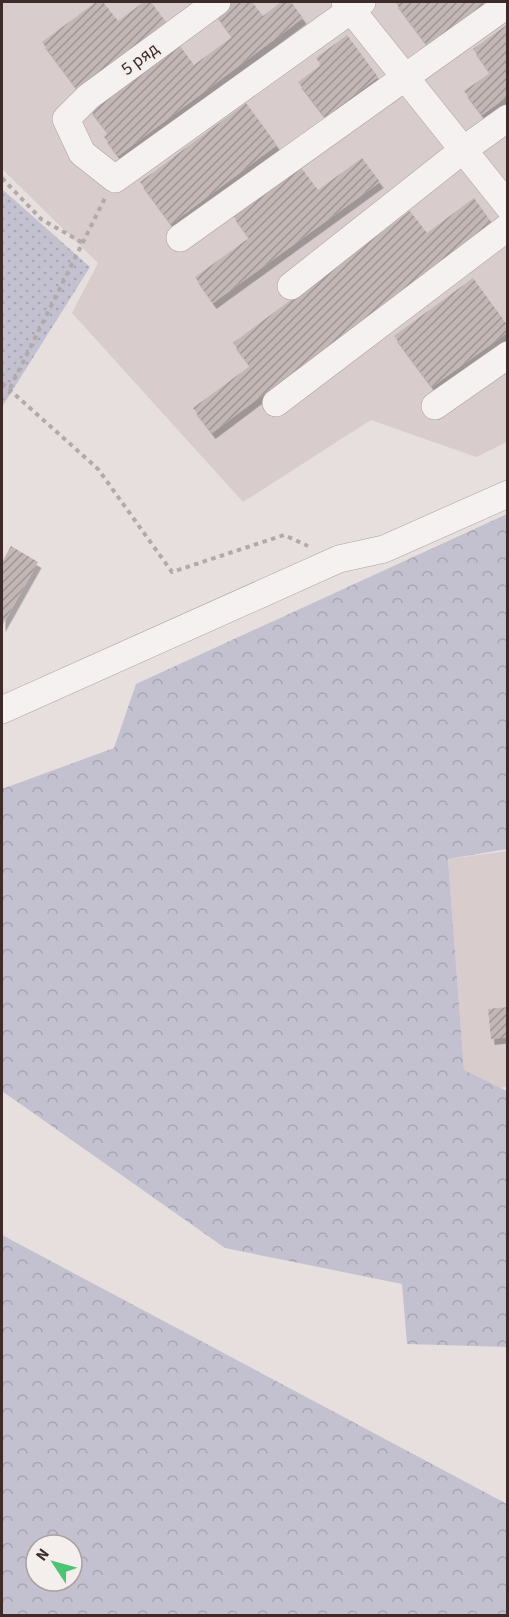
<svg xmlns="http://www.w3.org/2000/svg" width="509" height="1617" font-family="'Source Sans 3',sans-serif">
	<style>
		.built { fill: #d8cdcc }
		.forest { fill: url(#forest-crowns); fill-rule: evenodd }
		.garden { fill: url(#garden-dots) }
		.building { fill: url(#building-hatch); filter: url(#shadow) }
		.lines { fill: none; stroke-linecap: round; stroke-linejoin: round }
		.minor-casing { stroke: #aca2a0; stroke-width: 28 }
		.path { stroke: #b2aaa8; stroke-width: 4; stroke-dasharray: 4.5 4.5; stroke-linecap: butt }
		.minor { stroke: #f5f1f0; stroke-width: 27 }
		.labels { text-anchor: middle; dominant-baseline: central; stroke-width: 5; stroke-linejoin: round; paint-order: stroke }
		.street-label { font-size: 18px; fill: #3c2b28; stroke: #f4eeed }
	</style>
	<defs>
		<pattern id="forest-crowns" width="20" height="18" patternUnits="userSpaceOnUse" patternTransform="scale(1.5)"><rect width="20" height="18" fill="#c3c0d0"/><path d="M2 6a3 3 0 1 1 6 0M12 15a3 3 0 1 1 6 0" fill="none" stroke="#a8a5b3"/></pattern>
		<pattern id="garden-dots" width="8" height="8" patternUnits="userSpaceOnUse" patternTransform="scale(1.5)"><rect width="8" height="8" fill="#c3c0d0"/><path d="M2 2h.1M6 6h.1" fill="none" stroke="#a8a5b3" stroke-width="1.8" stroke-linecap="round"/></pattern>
		<pattern id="building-hatch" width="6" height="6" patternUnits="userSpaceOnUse" patternTransform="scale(1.5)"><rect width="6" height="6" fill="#c3b7b6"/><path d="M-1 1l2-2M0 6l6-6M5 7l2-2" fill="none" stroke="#a09594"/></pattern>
		<filter id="shadow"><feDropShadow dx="3.5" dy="6" stdDeviation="0" flood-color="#0004"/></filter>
	</defs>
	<rect width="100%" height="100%" fill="#e6dfde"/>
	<!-- built -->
	<path class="built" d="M2,2H507V442L476,457L371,420L243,502L72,313L98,263L2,169Z
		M507,851V1087L497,1088L464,1071L448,859Z"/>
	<!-- forest -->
	<path class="forest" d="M507,514V849L448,859L464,1070L507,1091V1347L407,1344L402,1284L225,1248L2,1091V789L114,748L136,684Z
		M2,1235L507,1504V1615H2ZM36,1545H72V1581H36Z"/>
	<!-- garden -->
	<path class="garden" d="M2,189L90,267L2,407Z"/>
	<!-- building -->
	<path class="building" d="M96,2H103L118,21L144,2H151L166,22L77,89L42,42Z
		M231,2H252L263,16L281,2H291L303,18L118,156L104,137L108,133L89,108L177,42L194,65L232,37L215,13Z
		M395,2H487L427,45Z
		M508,24V96L482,115L464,91L490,73L473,49Z
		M347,35L378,77L325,117L298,82L321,65L316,58Z
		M246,103L277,145L171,224L140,182Z
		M362,158L380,182L213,303L195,277L249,238L232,214L300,166L318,190Z
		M474,198L492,223L212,433L193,408L250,366L233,343L410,211L427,233Z
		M473,278L508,326V332L432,387L394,336Z
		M11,546L38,562L2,626V562Z
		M508,1007V1037L491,1039L488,1009Z"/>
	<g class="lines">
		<!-- minor casing -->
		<g class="minor-casing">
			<path id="minor" d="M217,2L88,97L66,119L82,153L115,179L362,2
				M345,2L508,206
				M180,238L508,4
				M291,286L463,150L508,118
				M276,403L508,227
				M435,406L508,355
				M2,710L339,559L384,549L508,494"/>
		</g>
		<!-- path -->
		<path class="path" d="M2,178L41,219L83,243
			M2,383L98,469L172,572L284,535L308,546
			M10,388L105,198"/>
		<!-- minor -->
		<use href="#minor" class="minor"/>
	</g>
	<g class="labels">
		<!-- street labels -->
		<g class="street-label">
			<text transform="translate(140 59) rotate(-37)">5 ряд</text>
		</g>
	</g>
	<!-- border -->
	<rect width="509" height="1617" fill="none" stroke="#3c2b28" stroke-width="6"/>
	<!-- north arrow -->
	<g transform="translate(54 1563) rotate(306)"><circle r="28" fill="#f4eeed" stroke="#aaa09e" stroke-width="1.5"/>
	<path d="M0-4.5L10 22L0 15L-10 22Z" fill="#4bc473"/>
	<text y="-9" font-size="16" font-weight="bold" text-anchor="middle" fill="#3c2b28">N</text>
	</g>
</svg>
